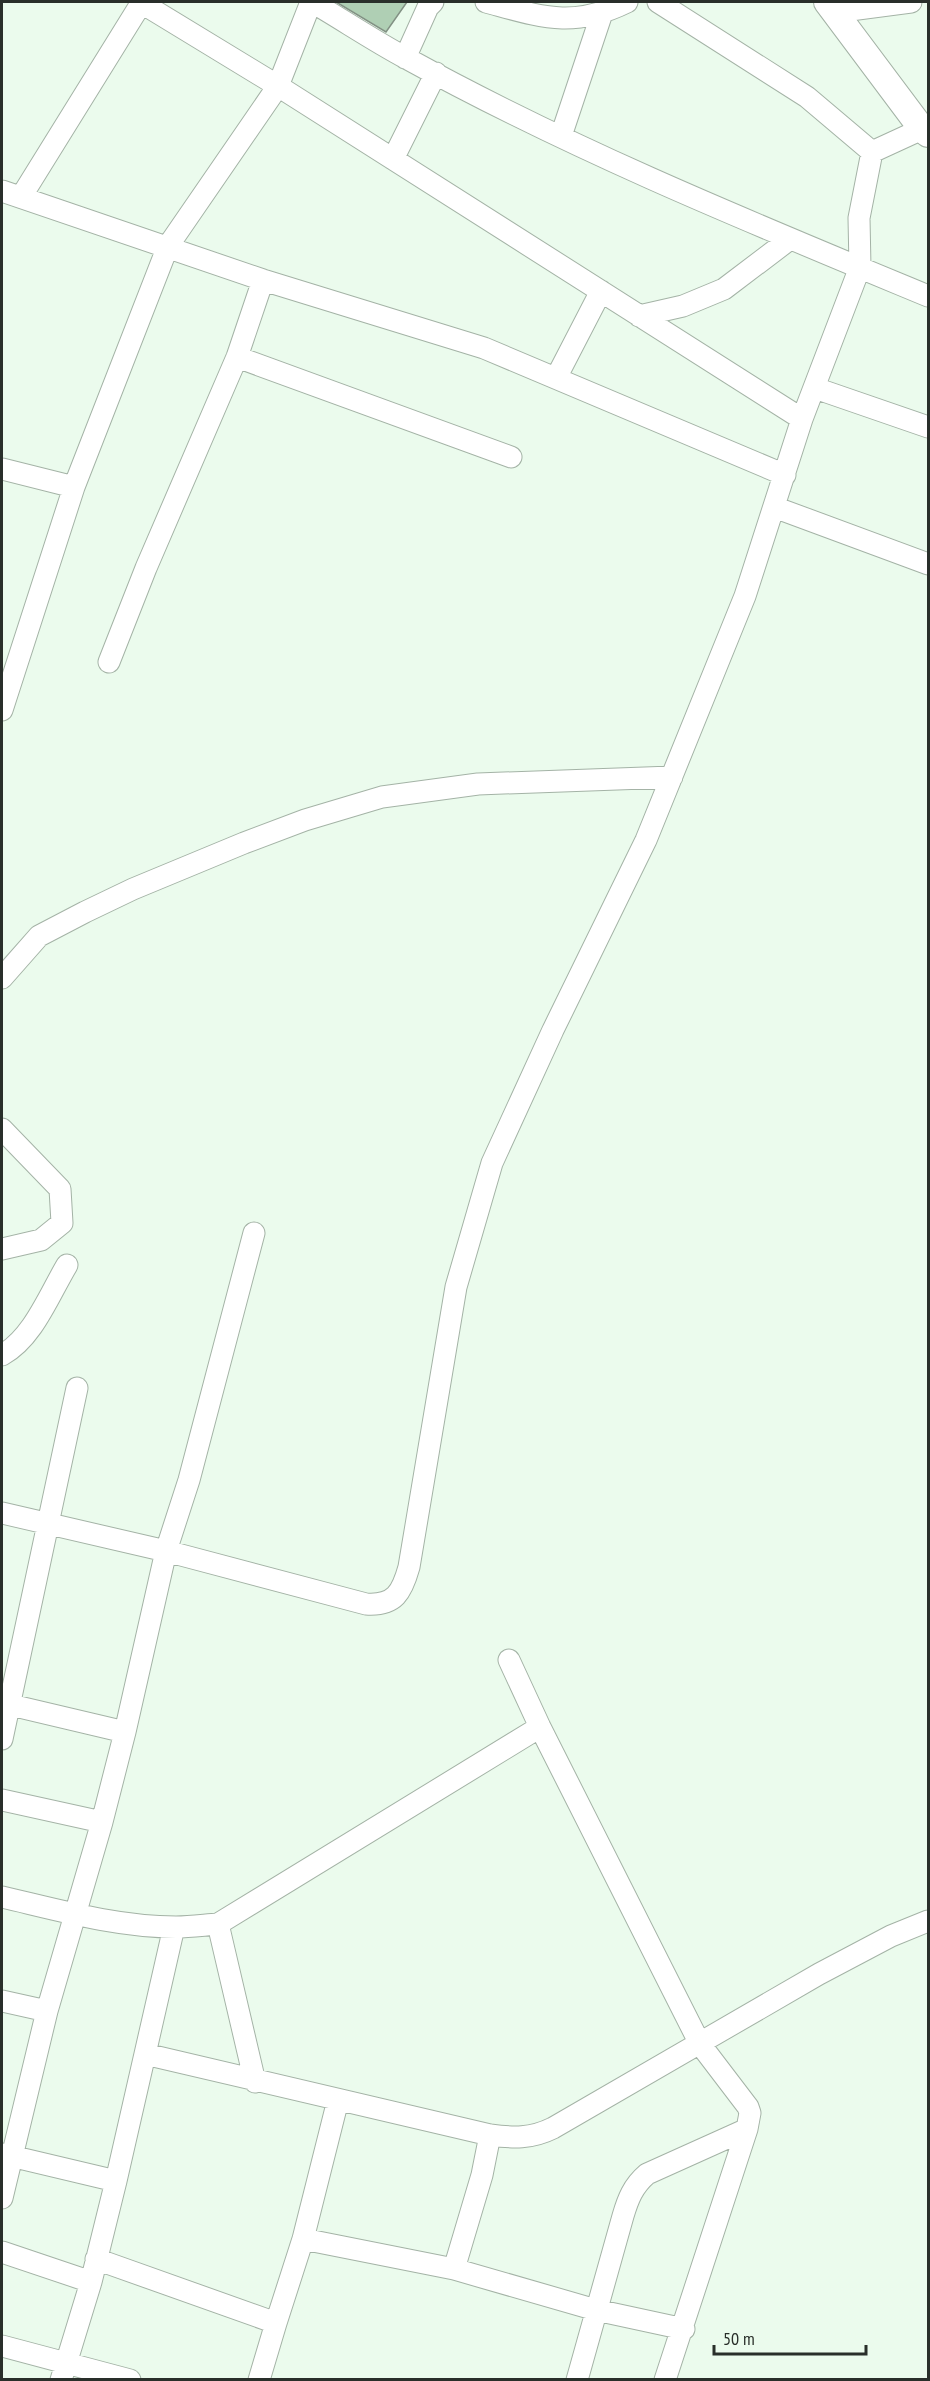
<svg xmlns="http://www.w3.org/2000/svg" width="930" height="2381" font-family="'PT Sans Narrow',sans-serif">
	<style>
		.building { fill: #afcfb4; stroke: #829184; stroke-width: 1.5 }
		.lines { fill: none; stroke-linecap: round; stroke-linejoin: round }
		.minor-casing { stroke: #a4b3a6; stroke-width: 23 }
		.major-casing { stroke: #a4b3a6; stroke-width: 28 }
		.minor { stroke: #fff; stroke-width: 21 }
		.major { stroke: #fff; stroke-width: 26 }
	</style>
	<rect width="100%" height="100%" fill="#ebfbed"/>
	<!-- building -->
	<path class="building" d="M336,2H407L386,32Z"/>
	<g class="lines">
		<!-- minor casing -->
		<g class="minor-casing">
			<path id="minor" d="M140,2L278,86L802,419
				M312,2C343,20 374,41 406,58C573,150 752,223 928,296
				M486,2C542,17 572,29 627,2
				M658,2L807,97L872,152
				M835,12L911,2
				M405,58L428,7L433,2
				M561,136L602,13
				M393,159L436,73
				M2,191L263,280L484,348L785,475
				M21,197L142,2
				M639,316L683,306L724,289L790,239
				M237,357L511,457
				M556,378L601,291
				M815,388L928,427
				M2,469L74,487
				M774,507L928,564
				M109,662L146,568L237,357L263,280
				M2,710L74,487L168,246L278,86L311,2
				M2,978L39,936L85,912L133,889L244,843L305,820L382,797L478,784L672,777
				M2,1129L60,1189L62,1223L41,1240L2,1249
				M2,1355C33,1338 49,1295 67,1265
				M2,1513L166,1551L366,1604C395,1606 402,1592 409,1567L456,1287L492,1163L553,1030L646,840L745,596L802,419L860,267L859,218L872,152L922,129
				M509,1660L540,1727L700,2044L748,2107L750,2113L747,2129L665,2380
				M2,1703L125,1732
				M2,1739L77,1388
				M2,1800L102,1822
				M2,1897C58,1910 117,1927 176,1927C190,1927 204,1925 218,1924L540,1727
				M218,1924L255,2082
				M2,2001L47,2011
				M145,2054L490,2135C513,2138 531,2139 553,2128L819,1974L891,1936L928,1921
				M2,2154L116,2181
				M2,2198L47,2011L102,1822L125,1732L166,1551L189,1480L254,1233
				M303,2239L454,2269L596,2310L684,2329
				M2,2252L91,2282
				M96,2259L276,2323L303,2239L338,2100
				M454,2269L482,2175L490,2135
				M2,2346L130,2380
				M61,2380L91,2282L116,2181L174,1927
				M259,2380L276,2323
				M577,2380L623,2216C628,2199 633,2186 647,2174L747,2129"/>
		</g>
		<!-- major casing -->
		<g class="major-casing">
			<path id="major" d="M827,2L922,129L928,134"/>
		</g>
		<!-- minor -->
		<use href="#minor" class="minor"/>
		<!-- major -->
		<use href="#major" class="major"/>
	</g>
	<!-- border -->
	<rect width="930" height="2381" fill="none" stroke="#292f2a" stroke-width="6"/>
	<!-- scale -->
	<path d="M714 2345v9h152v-9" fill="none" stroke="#292f2a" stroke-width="3"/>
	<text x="723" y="2345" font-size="18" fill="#292f2a" stroke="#ebfbed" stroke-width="4.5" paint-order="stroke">50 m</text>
</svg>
